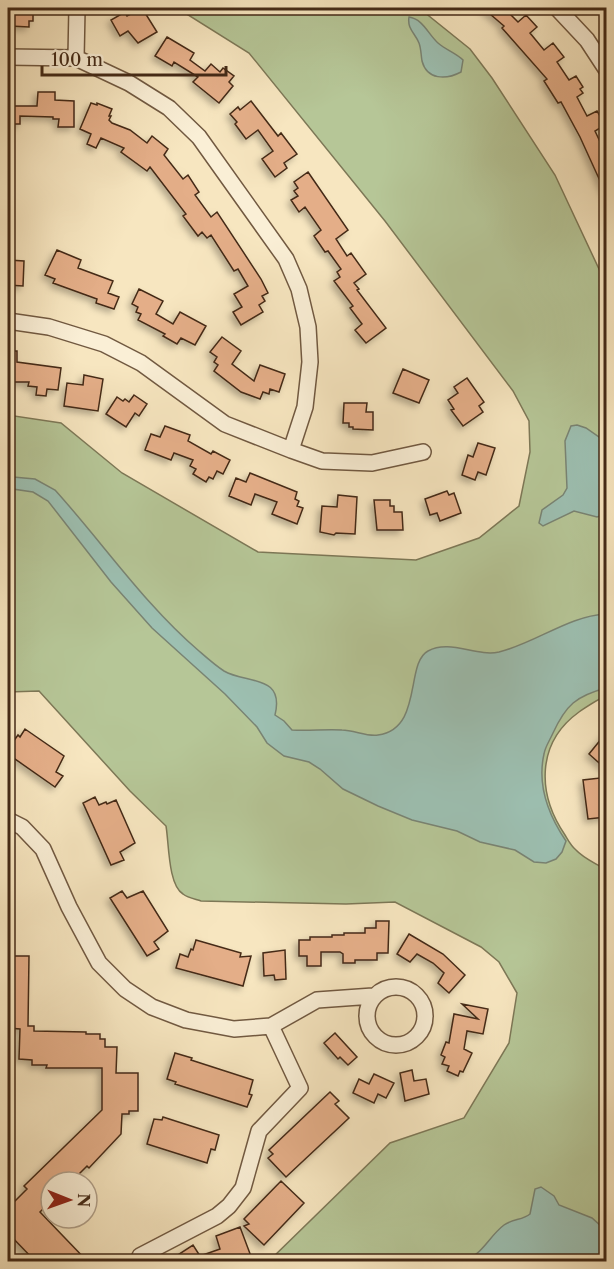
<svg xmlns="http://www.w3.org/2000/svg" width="614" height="1269" font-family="'Libre Caslon Text',serif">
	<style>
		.green { fill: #b6c697; stroke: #7d7857; stroke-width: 1.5 }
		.water { fill: #9dc0b2; stroke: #798474; stroke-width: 1.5 }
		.building { fill: #e4ae88; stroke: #442a17; stroke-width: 1.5; filter: url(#shadow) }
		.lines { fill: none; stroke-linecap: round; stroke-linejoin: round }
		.minor-casing { stroke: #715941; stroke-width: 18 }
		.minor { stroke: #faefd6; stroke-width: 15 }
	</style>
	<defs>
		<filter id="shadow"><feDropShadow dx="-3.5" dy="3.5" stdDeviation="3" flood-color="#0004"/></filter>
	</defs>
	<rect width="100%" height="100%" fill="#f7e6c0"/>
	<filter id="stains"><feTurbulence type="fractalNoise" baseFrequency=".00333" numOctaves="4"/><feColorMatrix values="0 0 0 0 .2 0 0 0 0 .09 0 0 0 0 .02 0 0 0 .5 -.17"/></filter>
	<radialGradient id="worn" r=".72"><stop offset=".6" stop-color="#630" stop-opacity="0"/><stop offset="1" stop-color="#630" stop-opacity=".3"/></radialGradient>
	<!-- green -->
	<path class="green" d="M177,8H419L470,49L492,78L555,175L606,284V696C596,700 588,706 579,712C536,743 537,794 565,835C568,840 571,846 576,850C583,858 597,864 606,870V1153L604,1159L603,1213L606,1218V1261H269L390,1143L464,1118L509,1043L517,993L499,962L481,947L395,902L346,904L201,901C195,899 188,898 183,894C168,885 169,843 166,826L130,791L39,691L8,692V415L61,423L122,473L258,552L416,560L479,538L519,506L530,452L529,421L513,391L385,221L249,53Z"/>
	<!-- water -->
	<path class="water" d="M409,17C423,19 428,34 438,43C446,50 456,53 463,60L461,72C446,80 427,80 422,61C421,55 421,48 419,43C415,33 407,29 409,17Z
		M577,425L586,428L606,442V514L597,517L574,511L543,526L539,523L542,510L563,495L567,488L565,441L571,426Z
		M13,477L35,479L55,490C103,543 144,604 199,651C207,658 216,666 224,671C246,684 285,674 275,715L284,721L292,730C309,731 326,729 342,730C354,730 367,737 378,735C423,729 405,663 428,651C450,639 476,657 499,652C536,643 568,616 606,614V688C576,696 566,705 553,733C550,740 545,747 544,754C537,785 549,816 566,841L562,852L556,859L546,863L534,862L515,850L480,842L457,831L412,820L378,806L343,789L320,769L309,762L284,756L267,743L257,727L225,694L152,628L111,582L48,501L33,492L13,489Z
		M541,1187L554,1196L559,1205L592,1218L602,1227L604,1239L602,1251L590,1261H461C481,1258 488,1237 504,1225C512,1219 523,1220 530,1214L535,1189Z"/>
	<!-- building -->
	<path class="building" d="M11,8H33V21H29V27L10,26Z
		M142,8L157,32L138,43L128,31L120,36L111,20L125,12L127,16Z
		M483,8H504L518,22L526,15L537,27L530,33L544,50L553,43L564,57L557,62L569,80L576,76L583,87L580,89L583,93L577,97L587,116L597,111L605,125L595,131L603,148L606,146V194L580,137L561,102L558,103L544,81L547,79L502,28L504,26Z
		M167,37L194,53L190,60L205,71L211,64L220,72L223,68L234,76L229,82L233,86L219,103L193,82L198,77L174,62L172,66L155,56Z
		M38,92H55V100L74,101V127H58L59,119H53V117L20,116V124H8V106H37Z
		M251,101L278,136L281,133L297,154L284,163L287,168L275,177L262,159L273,151L258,130L246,139L235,124L237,122L230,114L238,107L240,110Z
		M91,103L97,105V103L112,109L109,116H111L109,120L112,123L130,130L147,143L152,136L168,149L164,155L183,179L188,175L199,192L195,195L211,217L217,212L261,279L268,293L262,296L265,301L259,305L263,312L241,325L233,312L242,307L234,294L248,286L238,269L234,271L211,235L207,238L202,232L198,236L183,216L186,214L150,167L147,171L121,152L124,148L101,138L96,148L87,144L91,134L80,129Z
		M308,172L348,230L336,239L347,256L351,253L366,274L354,283L359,289L357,290L386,328L366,343L355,330L362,324L350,308L353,306L334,281L340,277L337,272L341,269L328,251L325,252L314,236L321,230L305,207L299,212L291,200L298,196L294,191L298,188L294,182Z
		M57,250L81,260L78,268L113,281L108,293L119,297L114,309L96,303L97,299L53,283L55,279L45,275Z
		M8,260L24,261L23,286L8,285Z
		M139,289L163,301L156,314L173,324L180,312L206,326L195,345L181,338L177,344L163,336L165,334L138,320L141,314L136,312L138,307L132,304Z
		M222,337L241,351L232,364L254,381L260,365L285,374L279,392L270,389L269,394L263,392L260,399L241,392L214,371L218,365L214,362L217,357L210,352Z
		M8,351H17V362L61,368L58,390L47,389L46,396L36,395L37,387L28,386L29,382H8Z
		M403,369L429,380L419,403L393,393Z
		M84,375L103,379L98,411L64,406L67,383L83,385Z
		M467,378L484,402L479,406L483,412L463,426L451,410L454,409L448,400L458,393L454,387Z
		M134,395L147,404L139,416L135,413L126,427L106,414L117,397L123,401L125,399L129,402Z
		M344,403H367L366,412H373V430L353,429V427H349V423H343Z
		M165,426L190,435L188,441L211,454L213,451L230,460L223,474L217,471L213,479L209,477L206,482L193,474L196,469L190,466L193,460L174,453L171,460L145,450L151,434L160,437Z
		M478,443L495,448L486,475L478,472L475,480L462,475L468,455L473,457Z
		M250,473L297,492L295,499L299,501L297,506L303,508L297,524L272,514L277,502L255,494L251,505L229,496L236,478L246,482Z
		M447,491L449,495L454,493L461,513L440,521L437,513L430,515L425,499Z
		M338,495L357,497L355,534L336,533L334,535L320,532L322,506L337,507Z
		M374,500H390V506H394V512H402L403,530H377Z
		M25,729L64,756L56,772L63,776L55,787L8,754V738L13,742L18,735L20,737Z
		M606,733V769L589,754Z
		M600,778L602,797H606V817L588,819L583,780Z
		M95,797L99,805L106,802L107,804L116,800L135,843L120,852L124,860L111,865L83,803Z
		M122,891L127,898L143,891L168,931L154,942L159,949L147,956L110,898Z
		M376,921H389L388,953H377V960H355V963H343V954L340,952H321V966H307V956H299V940H310V937H332V935H344V933H365V928H376Z
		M409,934L443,954L465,975L449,993L438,983L444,973L433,963L417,954L410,962L397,954Z
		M196,940L241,953L240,957L251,956L243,986L176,968L180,954L188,957L191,949L193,950Z
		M285,950L286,979L275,980L274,975L264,976L263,953Z
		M8,956H29L28,1026H34V1031L86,1032V1034H100V1039H105V1047H117L116,1073H138V1111H129V1114H122L121,1134L89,1168L87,1166L71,1182H51V1201L40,1212L88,1262H36L8,1233V1208L27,1189L24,1186L102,1110V1068H46L47,1065H32V1060L19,1059L20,1029L8,1028Z
		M462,1004L488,1009L483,1034L467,1031L464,1049L472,1053L463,1072L460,1071L458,1076L447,1071L449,1066L442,1064L445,1057L441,1055L446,1042L449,1043L454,1014L478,1019Z
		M335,1033L357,1057L348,1065L340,1057L338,1059L324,1043Z
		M175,1053L192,1058L191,1060L253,1080L249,1094L252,1095L247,1107L175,1084L176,1082L167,1079Z
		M412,1070L414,1081L426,1079L429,1094L405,1101L400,1073Z
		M374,1074L394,1083L386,1098L378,1094L374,1103L353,1093L359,1079L369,1084Z
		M330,1092L339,1101L335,1104L349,1118L286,1177L268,1158L273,1154L269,1150Z
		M163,1117L219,1135L215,1150L211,1149L207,1163L147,1144L154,1119L162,1120Z
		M281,1181L304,1203L264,1245L244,1226L249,1224L244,1219Z
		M240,1227L252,1259L244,1262H167L193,1245L200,1256L220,1249L216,1236Z"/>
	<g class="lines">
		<!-- minor casing -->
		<g class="minor-casing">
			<path id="minor" d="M557,8L587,40L606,69
				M8,57L76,58L129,83L169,108L199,137L286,259L299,289L308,327L310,362L305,407L291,450
				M76,58L77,8
				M8,321L49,327L104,344L141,363L225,424L291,450L322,461L372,463L423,452
				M8,820L22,827L43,849L69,907L99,963L125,989L152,1007L186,1020L234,1029L271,1026L317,1000L373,996
				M367 1016a29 29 0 1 1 58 0a29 29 0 1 1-58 0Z
				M140,1256L217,1216L229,1206L243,1188L259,1131L300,1088L271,1026"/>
		</g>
		<!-- minor -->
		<use href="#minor" class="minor"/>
	</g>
	<!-- margin -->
	<rect width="614" height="1269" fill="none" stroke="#f7e6c0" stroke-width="30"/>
	<rect x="9" y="9" width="596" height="1251" fill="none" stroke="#442a17" stroke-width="3"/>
	<rect x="15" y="15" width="584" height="1239" fill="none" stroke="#442a17" stroke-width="1.5"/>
	<!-- north arrow -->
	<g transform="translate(69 1200) rotate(91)"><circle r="28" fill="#faefd6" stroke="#b1a08a" stroke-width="1.5"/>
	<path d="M0-4.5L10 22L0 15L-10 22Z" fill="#8f2418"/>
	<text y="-9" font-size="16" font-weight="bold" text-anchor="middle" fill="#442a17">N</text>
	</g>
	<!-- scale -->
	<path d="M42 66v9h184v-9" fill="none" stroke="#442a17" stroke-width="3"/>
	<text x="51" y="66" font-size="18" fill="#442a17" stroke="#faefd6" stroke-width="4.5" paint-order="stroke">100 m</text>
	<rect width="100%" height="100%" filter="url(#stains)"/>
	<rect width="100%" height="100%" fill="url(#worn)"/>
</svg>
